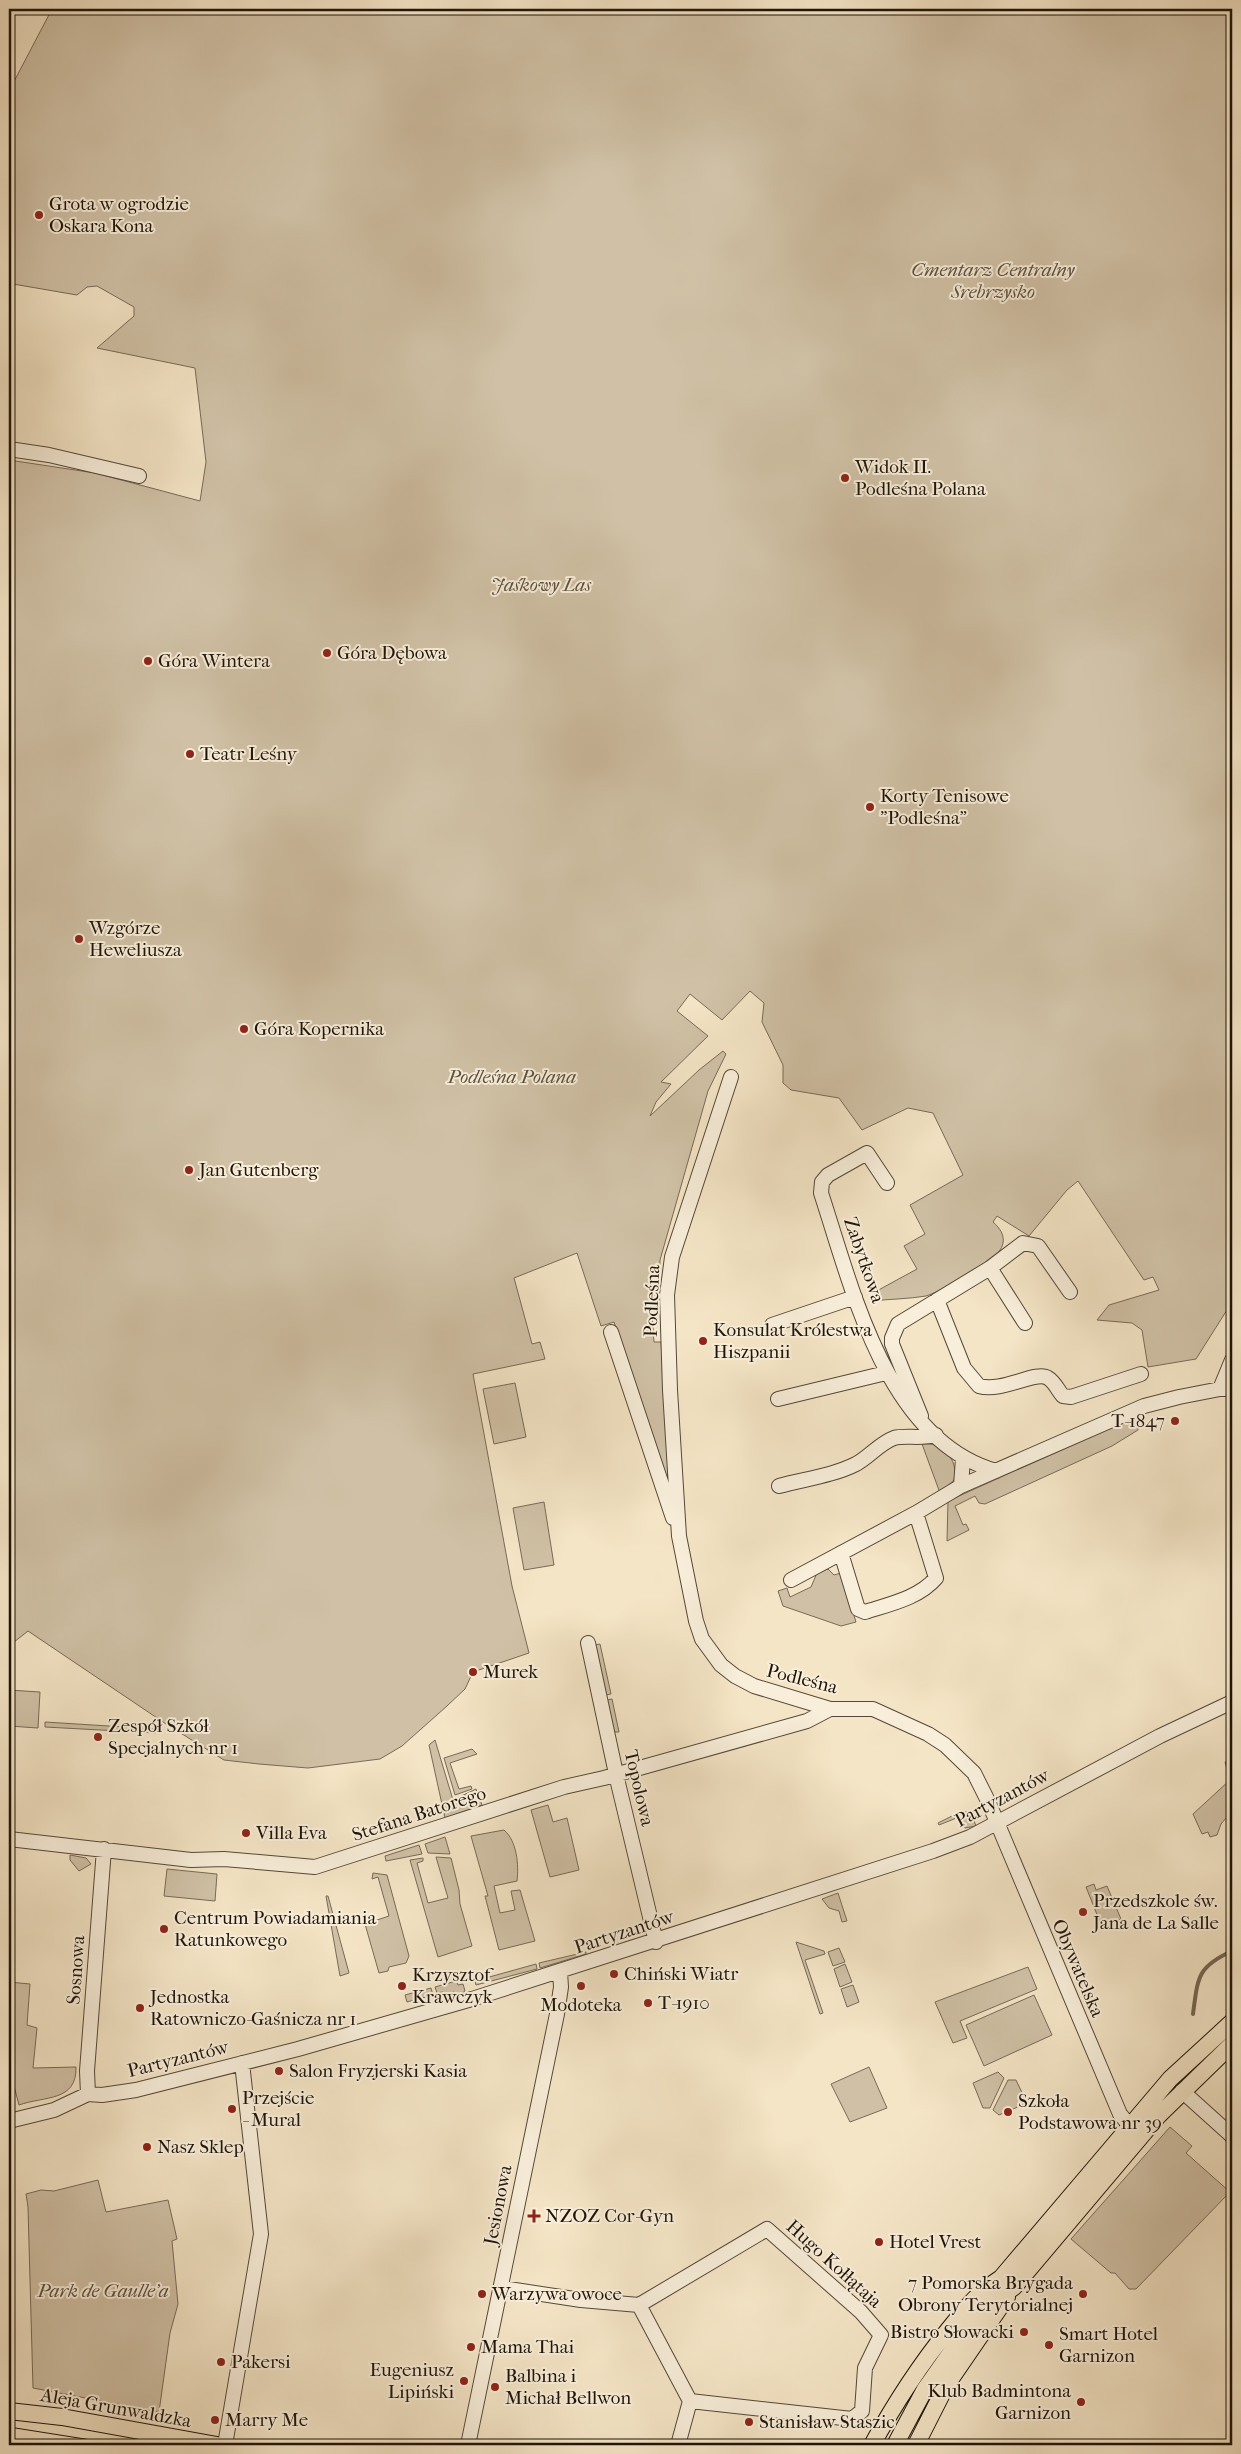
<svg xmlns="http://www.w3.org/2000/svg" width="1241" height="2454" font-family="'IM FELL French Canon',serif">
	<style>
		.green { fill: #d0c1a6; stroke: #776a58 }
		.lines { fill: none; stroke-linecap: round; stroke-linejoin: round }
		.stream { stroke: #736754; stroke-width: 4 }
		.minor-casing { stroke: #544838; stroke-width: 16 }
		.major-casing { stroke: #1e1409; stroke-width: 18 }
		.minor { stroke: #f8eeda; stroke-width: 14 }
		.major { stroke: #f4e5c6; stroke-width: 16 }
		.tram { stroke: #1e1409; stroke-width: 1 }
		.poi-dot { fill: #8f2418; stroke: #f8eeda; stroke-width: 2 }
		.labels { text-anchor: middle; dominant-baseline: central; stroke-width: 4; stroke-linejoin: round; paint-order: stroke }
		.poi-label { font-size: 19px; fill: #1e1409; stroke: #f8eeda; text-anchor: start }
		.park-label { font-size: 19px; font-style: italic; fill: #5c5140; stroke: #f8eeda }
		.street-label { font-size: 19px; fill: #1e1409; stroke: #f8eeda }
	</style>
	<rect width="100%" height="100%" fill="#f4e5c6"/>
	<filter id="stains"><feTurbulence type="fractalNoise" baseFrequency=".004" numOctaves="4"/><feColorMatrix values="0 0 0 0 .2 0 0 0 0 .09 0 0 0 0 .02 0 0 0 .5 -.17"/></filter>
	<radialGradient id="worn" r=".72"><stop offset=".6" stop-color="#630" stop-opacity="0"/><stop offset="1" stop-color="#630" stop-opacity=".3"/></radialGradient>
	<!-- green -->
	<path class="green" d="M52,9H1232V1302L1196,1359L1148,1367L1142,1330L1132,1323L1097,1320L1109,1305L1159,1290L1153,1277L1144,1280L1078,1181L1067,1190L1029,1236L997,1216L993,1222C1024,1249 977,1269 957,1280C948,1285 936,1293 926,1296C909,1299 889,1299 872,1301L873,1293L917,1269L904,1246L925,1234L910,1205L963,1175L933,1113L908,1108L862,1130L839,1098L791,1090L783,1083V1065L762,1022L764,1003L750,991L722,1020L690,994L677,1011L708,1036L661,1082L671,1084L656,1102L650,1116L699,1070L723,1051L726,1054L708,1091L660,1260L658,1312L652,1314L654,1342H661L671,1490L614,1322L601,1326L577,1253L514,1278L532,1344L540,1342L545,1359L473,1374L512,1586L529,1653L473,1672L465,1689L447,1706L402,1746L380,1759L308,1768L259,1764L224,1760L166,1724L28,1631L9,1646V460L95,473L200,501L206,462L195,368L97,348L134,316V307L97,286L87,287L77,295L13,284L11,295L9,296V91Z
		M515,1383L526,1437L494,1444L483,1389Z
		M1138,1415V1430L1112,1446L985,1504L979,1503L975,1496L955,1506L963,1525L966,1524L969,1530L947,1541L948,1501Z
		M930,1443C947,1449 958,1461 954,1480L940,1493L922,1444Z
		M544,1502L554,1565L524,1570L513,1508Z
		M828,1569L834,1575L841,1573L856,1622L841,1626L783,1606L778,1591L787,1588L790,1597L811,1587L817,1573Z
		M600,1644L611,1694L606,1695L594,1645Z
		M9,1690L40,1692L38,1728L9,1726Z
		M612,1699L619,1732H613L607,1700Z
		M45,1722L156,1729V1733L45,1727Z
		M435,1740L453,1800L476,1789L482,1805L445,1818L429,1745Z
		M472,1749L477,1754L450,1763L459,1789L471,1786L472,1789L455,1795L444,1758Z
		M1232,1760V1811L1221,1824L1217,1835L1210,1837L1208,1832L1202,1834L1193,1814L1230,1780L1225,1762Z
		M548,1805L553,1822L567,1818L579,1870L550,1877L531,1810Z
		M962,1811L971,1813L976,1826L965,1828L959,1817L939,1825L938,1823Z
		M504,1830C517,1841 519,1865 517,1881L494,1886L500,1913L515,1910L511,1891L520,1890L535,1941L499,1950L485,1896H488L471,1836Z
		M445,1837L450,1854L428,1853L425,1844Z
		M419,1845L422,1854L386,1861L385,1856Z
		M70,1855L86,1858L91,1864L79,1871L70,1860Z
		M436,1857L451,1858L459,1890L460,1904L472,1946L438,1957L410,1860L423,1858V1861L417,1863L428,1903L448,1898Z
		M167,1869L217,1874L215,1901L164,1896Z
		M373,1873L387,1875L409,1956L406,1963L389,1967L388,1971L379,1973L365,1924L389,1916L378,1877L372,1879Z
		M1094,1884L1096,1890L1107,1886L1121,1919L1102,1927L1086,1887Z
		M838,1893L847,1921L842,1922L839,1911L829,1908L822,1899Z
		M326,1896H328L349,1973L340,1976Z
		M796,1942L824,1951L825,1954L805,1960L823,2013L820,2014Z
		M839,1948L845,1962L833,1966L828,1952Z
		M586,1952V1954L540,1968L539,1963Z
		M536,1964L537,1969L476,1985L475,1981Z
		M845,1964L852,1982L840,1987L834,1969Z
		M1028,1967L1037,1989L960,2021L967,2038L953,2043L935,2002Z
		M456,1981L458,1985L463,1984L465,1991L458,1996L454,1992L444,1995L443,1992L437,1993L435,1987Z
		M9,1982L30,1984L27,2025L37,2028L33,2068L76,2067C77,2102 44,2096 19,2105L9,2067Z
		M853,1985L859,2002L847,2007L841,1989Z
		M431,1988L433,1995L407,2002L405,1995Z
		M1034,1995L1052,2035L984,2066L966,2025Z
		M869,2067L887,2108L850,2122L831,2084Z
		M998,2072L1004,2078L990,2108H983L973,2083Z
		M1008,2080H1016L1027,2103L999,2115L993,2110Z
		M1170,2127L1192,2146L1186,2153L1230,2192L1136,2289H1129L1115,2273H1111L1071,2239Z
		M98,2180L106,2212L168,2200L177,2239L172,2241L178,2304L170,2333L159,2412L33,2388L28,2207L26,2194L41,2190L54,2191Z"/>
	<g class="lines">
		<!-- stream -->
		<path class="stream" d="M1193,2014C1198,1977 1197,1967 1232,1951"/>
		<!-- minor casing -->
		<g class="minor-casing">
			<path id="minor" d="M9,449L49,455L139,476
				M731,1077L672,1257L667,1295L670,1390L679,1536L696,1621L702,1639L721,1665L735,1676L754,1686L830,1709H873L928,1734L945,1745L974,1773L988,1801L1120,2114L1129,2125
				M887,1183L867,1153L828,1175L822,1182L821,1193C852,1287 886,1440 996,1471
				M990,1268L1025,1323
				M937,1300L964,1368L979,1386C1002,1393 1036,1370 1048,1378C1055,1382 1058,1391 1063,1396L1071,1397L1141,1374
				M772,1325L855,1297
				M611,1332L673,1518
				M1220,1389L1232,1360
				M778,1399L886,1373
				M921,1416L892,1344V1338L898,1324L990,1268L1023,1243L1038,1246L1070,1292
				M779,1486C804,1479 832,1476 856,1464C869,1457 880,1443 894,1438C904,1435 922,1439 936,1435
				M961,1486L963,1458
				M841,1553L858,1609L865,1612C890,1604 919,1598 936,1578L916,1513
				M791,1580L916,1513L961,1486L1144,1406L1179,1397L1220,1389H1232
				M588,1643L618,1783L656,1942
				M9,1839L191,1860L224,1859L315,1867L564,1787L604,1778L807,1721L830,1709
				M1182,2091L1232,2136
				M88,2094L87,2071L104,1849
				M9,2121L54,2110L88,2094L102,2095L136,2090L298,2049L472,1999L933,1851L970,1837L1160,1736L1232,1702
				M502,2288L581,2300L639,2305L767,2229L861,2312L881,2335L865,2368L862,2411L852,2419L690,2401
				M639,2305L690,2401L678,2445
				M225,2445L261,2234L242,2063
				M468,2445L557,2014L561,1987L560,1972"/>
		</g>
		<!-- major casing -->
		<g class="major-casing">
			<path id="major" d="M989,2305L1014,2287L1159,2115L1232,2044
				M9,2411L62,2417L217,2445
				M872,2445C895,2403 919,2366 949,2329C966,2308 977,2293 1001,2278
				M895,2445L925,2389L961,2338L987,2306L1001,2278L1170,2079L1232,2022
				M916,2445L946,2386L1007,2297"/>
		</g>
		<!-- minor -->
		<use href="#minor" class="minor"/>
		<!-- major -->
		<use href="#major" class="major"/>
		<!-- tram -->
		<path class="tram" d="M9,2427L123,2445"/>
	</g>
	<!-- markers -->
	<g class="poi-dot">
		<circle cx="39" cy="215" r="5"/>
		<circle cx="845" cy="478" r="5"/>
		<circle cx="327" cy="653" r="5"/>
		<circle cx="148" cy="661" r="5"/>
		<circle cx="190" cy="754" r="5"/>
		<circle cx="870" cy="807" r="5"/>
		<circle cx="79" cy="939" r="5"/>
		<circle cx="244" cy="1029" r="5"/>
		<circle cx="189" cy="1170" r="5"/>
		<circle cx="703" cy="1341" r="5"/>
		<circle cx="1175" cy="1421" r="5"/>
		<circle cx="473" cy="1672" r="5"/>
		<circle cx="98" cy="1737" r="5"/>
		<circle cx="246" cy="1833" r="5"/>
		<circle cx="1083" cy="1912" r="5"/>
		<circle cx="164" cy="1929" r="5"/>
		<circle cx="614" cy="1974" r="5"/>
		<circle cx="402" cy="1986" r="5"/>
		<circle cx="581" cy="1986" r="5"/>
		<circle cx="648" cy="2003" r="5"/>
		<circle cx="140" cy="2008" r="5"/>
		<circle cx="279" cy="2071" r="5"/>
		<circle cx="232" cy="2109" r="5"/>
		<circle cx="1008" cy="2112" r="5"/>
		<circle cx="147" cy="2147" r="5"/>
		<path d="M531.5 2208.5h5v5h5v5h-5v5h-5v-5h-5v-5h5z"/>
		<circle cx="879" cy="2242" r="5"/>
		<circle cx="482" cy="2294" r="5"/>
		<circle cx="1083" cy="2294" r="5"/>
		<circle cx="1024" cy="2332" r="5"/>
		<circle cx="1049" cy="2345" r="5"/>
		<circle cx="471" cy="2347" r="5"/>
		<circle cx="221" cy="2362" r="5"/>
		<circle cx="464" cy="2381" r="5"/>
		<circle cx="495" cy="2387" r="5"/>
		<circle cx="1081" cy="2402" r="5"/>
		<circle cx="215" cy="2420" r="5"/>
		<circle cx="749" cy="2422" r="5"/>
	</g>
	<g class="labels">
		<!-- poi labels -->
		<g class="poi-label">
			<text x="49" y="204">Grota w ogrodzie<tspan x="49" dy="22">Oskara Kona</tspan></text>
			<text x="855" y="467">Widok II.<tspan x="855" dy="22">Podleśna Polana</tspan></text>
			<text x="337" y="653">Góra Dębowa</text>
			<text x="158" y="661">Góra Wintera</text>
			<text x="200" y="754">Teatr Leśny</text>
			<text x="880" y="796">Korty Tenisowe<tspan x="880" dy="22">"Podleśna"</tspan></text>
			<text x="89" y="928">Wzgórze<tspan x="89" dy="22">Heweliusza</tspan></text>
			<text x="254" y="1029">Góra Kopernika</text>
			<text x="199" y="1170">Jan Gutenberg</text>
			<text x="713" y="1330">Konsulat Królestwa<tspan x="713" dy="22">Hiszpanii</tspan></text>
			<text x="1165" y="1421" text-anchor="end">T-1847</text>
			<text x="483" y="1672">Murek</text>
			<text x="108" y="1726">Zespół Szkół<tspan x="108" dy="22">Specjalnych nr 1</tspan></text>
			<text x="256" y="1833">Villa Eva</text>
			<text x="1093" y="1901">Przedszkole św.<tspan x="1093" dy="22">Jana de La Salle</tspan></text>
			<text x="174" y="1918">Centrum Powiadamiania<tspan x="174" dy="22">Ratunkowego</tspan></text>
			<text x="624" y="1974">Chiński Wiatr</text>
			<text x="412" y="1975">Krzysztof<tspan x="412" dy="22">Krawczyk</tspan></text>
			<text x="150" y="1997">Jednostka<tspan x="150" dy="22">Ratowniczo-Gaśnicza nr 1</tspan></text>
			<text x="658" y="2003">T-1910</text>
			<text x="581" y="2005" text-anchor="middle">Modoteka</text>
			<text x="289" y="2071">Salon Fryzjerski Kasia</text>
			<text x="242" y="2098">Przejście<tspan x="242" dy="22">- Mural</tspan></text>
			<text x="1018" y="2101">Szkoła<tspan x="1018" dy="22">Podstawowa nr 39</tspan></text>
			<text x="157" y="2147">Nasz Sklep</text>
			<text x="545" y="2216">NZOZ Cor-Gyn</text>
			<text x="889" y="2242">Hotel Vrest</text>
			<text x="1073" y="2283" text-anchor="end">7 Pomorska Brygada<tspan x="1073" dy="22">Obrony Terytorialnej</tspan></text>
			<text x="492" y="2294">Warzywa owoce</text>
			<text x="1014" y="2332" text-anchor="end">Bistro Słowacki</text>
			<text x="1059" y="2334">Smart Hotel<tspan x="1059" dy="22">Garnizon</tspan></text>
			<text x="481" y="2347">Mama Thai</text>
			<text x="231" y="2362">Pakersi</text>
			<text x="454" y="2370" text-anchor="end">Eugeniusz<tspan x="454" dy="22">Lipiński</tspan></text>
			<text x="505" y="2376">Balbina i<tspan x="505" dy="22">Michał Bellwon</tspan></text>
			<text x="1071" y="2391" text-anchor="end">Klub Badmintona<tspan x="1071" dy="22">Garnizon</tspan></text>
			<text x="225" y="2420">Marry Me</text>
			<text x="759" y="2422">Stanisław Staszic</text>
		</g>
		<!-- park labels -->
		<g class="park-label">
			<text x="993" y="270">Cmentarz Centralny<tspan x="993" dy="22">Srebrzysko</tspan></text>
			<text x="541" y="585">Jaśkowy Las</text>
			<text x="512" y="1077">Podleśna Polana</text>
			<text x="103" y="2291">Park de Gaulle'a</text>
		</g>
		<!-- street labels -->
		<g class="street-label">
			<text transform="translate(864 1260) rotate(71)">Zabytkowa</text>
			<text transform="translate(652 1301) rotate(-88)">Podleśna</text>
			<text transform="translate(802 1679) rotate(14)">Podleśna</text>
			<text transform="translate(639 1788) rotate(77)">Topolowa</text>
			<text transform="translate(1002 1798) rotate(-28)">Partyzantów</text>
			<text transform="translate(419 1814) rotate(-18)">Stefana Batorego</text>
			<text transform="translate(624 1932) rotate(-18)">Partyzantów</text>
			<text transform="translate(1078 1968) rotate(67)">Obywatelska</text>
			<text transform="translate(76 1970) rotate(-86)">Sosnowa</text>
			<text transform="translate(178 2059) rotate(-14)">Partyzantów</text>
			<text transform="translate(498 2205) rotate(-79)">Jesionowa</text>
			<text transform="translate(834 2264) rotate(42)">Hugo Kołłątaja</text>
			<text transform="translate(116 2408) rotate(10)">Aleja Grunwaldzka</text>
		</g>
	</g>
	<!-- margin -->
	<rect width="1241" height="2454" fill="none" stroke="#f4e5c6" stroke-width="30"/>
	<rect x="10" y="10" width="1221" height="2434" fill="none" stroke="#1e1409" stroke-width="2.5"/>
	<rect x="15" y="15" width="1211" height="2424" fill="none" stroke="#1e1409"/>
	<rect width="100%" height="100%" filter="url(#stains)"/>
	<rect width="100%" height="100%" fill="url(#worn)"/>
</svg>
